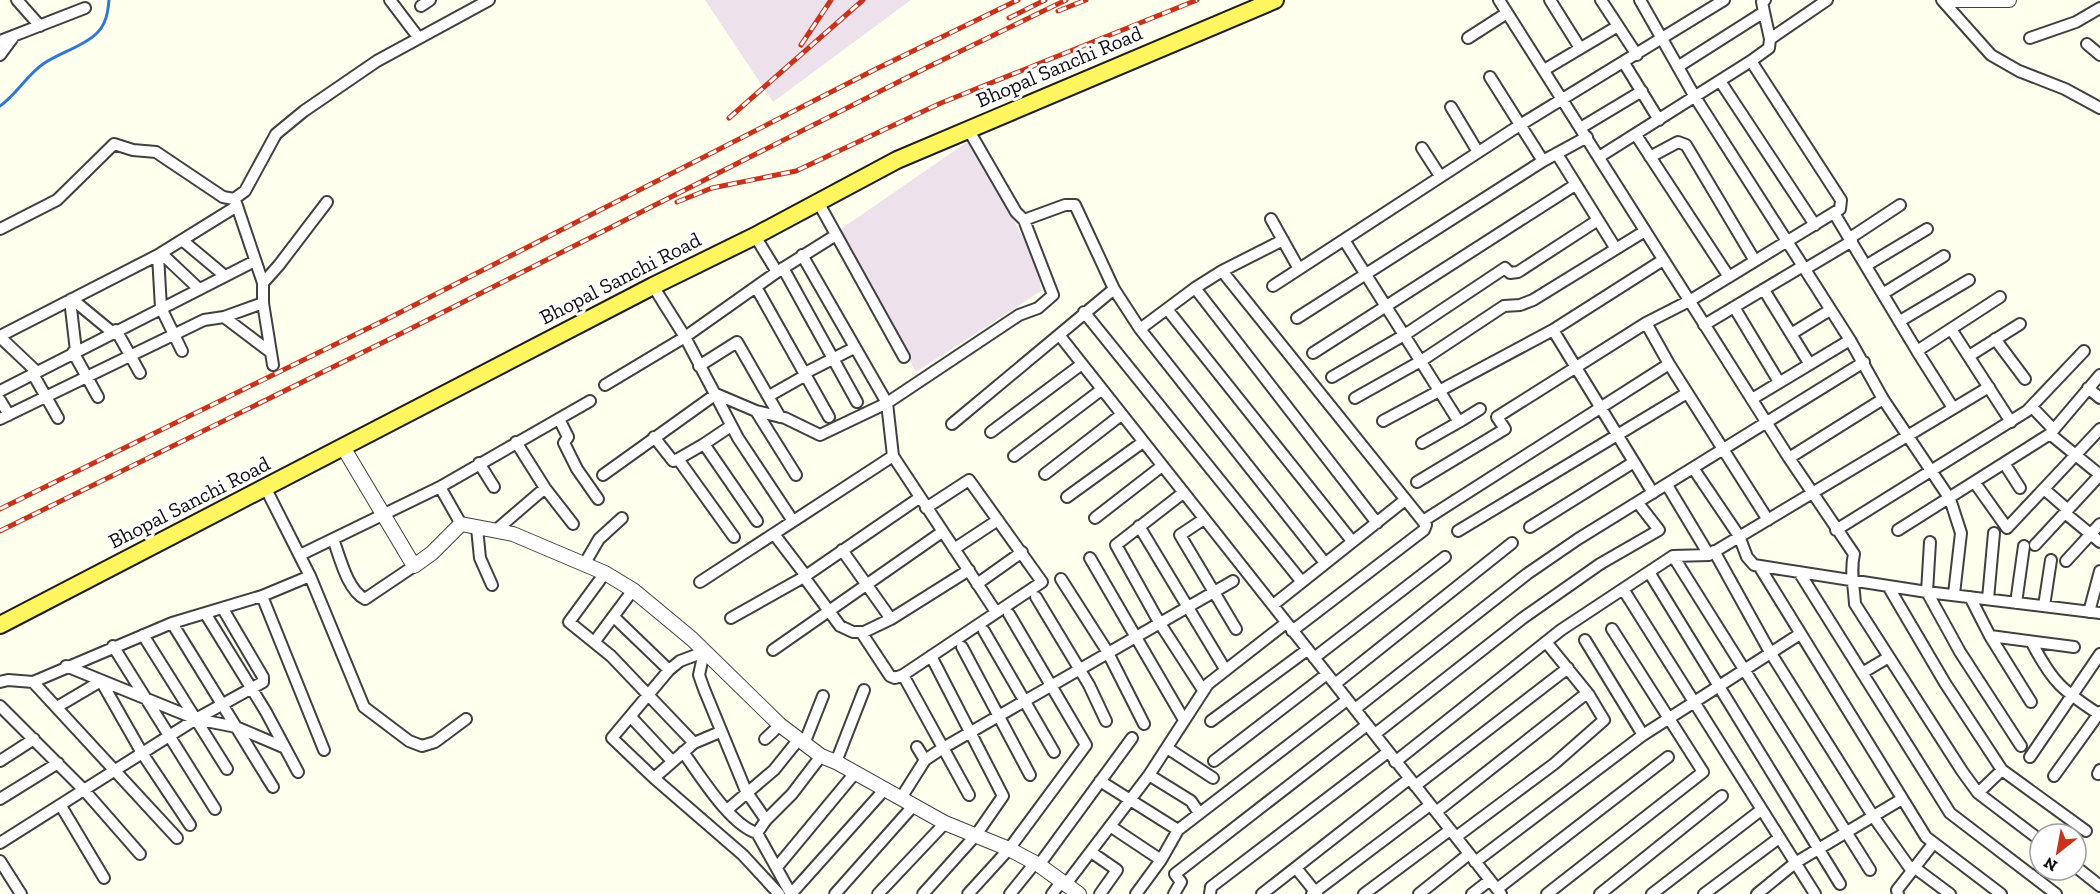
<svg xmlns="http://www.w3.org/2000/svg" width="2100" height="894" font-family="'Zilla Slab',serif">
	<style>
		.industrial { fill: #ede1ec }
		.lines { fill: none; stroke-linecap: round; stroke-linejoin: round }
		.stream { stroke: #2f76d8; stroke-width: 3 }
		.minor-casing { stroke: #404040; stroke-width: 14 }
		.tertiary-casing { stroke: #404040; stroke-width: 16 }
		.primary-casing { stroke: #1e1e1e; stroke-width: 20 }
		.minor { stroke: #fff; stroke-width: 10 }
		.tertiary { stroke: #fff; stroke-width: 14 }
		.primary { stroke: #fff55e; stroke-width: 16 }
		.rail-casing { stroke: #c8321b; stroke-width: 5 }
		.rail { stroke: #fff; stroke-width: 3; stroke-dasharray: 9; stroke-linecap: butt }
		.labels { text-anchor: middle; dominant-baseline: central; stroke-width: 6; stroke-linejoin: round; paint-order: stroke }
		.street-label { font-size: 21px; fill: #0d0d0d; stroke: #fff }
	</style>
	<rect width="100%" height="100%" fill="#ffe"/>
	<!-- industrial -->
	<path class="industrial" d="M705,0H911L773,102Z
		M970,140L1039,267L1041,291L916,372L838,231Z"/>
	<g class="lines">
		<!-- stream -->
		<path class="stream" d="M0,106C17,94 26,76 43,64C59,53 84,46 96,34C106,25 108,12 109,0"/>
		<!-- minor casing -->
		<g class="minor-casing">
			<path id="minor" d="M17,0L40,26
				M390,0L418,37
				M1499,0L1789,458L1854,554C1850,571 1854,586 1855,604L1962,771L1978,793L2040,840
				M1550,0L1580,48
				M1601,0L1637,55
				M1640,0L1695,97L1850,340L1883,399L1950,499L1961,533L1954,594
				M1942,0L1991,55L2019,71L2065,89L2100,108
				M421,6L430,0
				M1764,12L1770,39
				M1468,38L1507,13
				M2030,38L2076,22L2100,8
				M0,41L85,8
				M2087,44L2100,55
				M0,55L14,36
				M1624,63L1659,120
				M1679,66L1764,12L1762,2L1765,0
				M1544,70L1618,26
				M1490,77L1543,161
				M1720,81L1815,225
				M1451,107L1478,152
				M1582,127L1642,91
				M968,129L1016,212L1024,220L1065,205H1075L1114,289L1140,329L1195,288L1222,271L1426,525L1424,530L1292,631
				M1636,135L1729,277
				M1422,148L1440,176
				M1557,154L1616,249
				M1599,157L1751,61L1769,48L1770,39L1827,0
				M1650,157L1678,142L1686,145L1755,261
				M235,200L263,283V303L273,365
				M818,202L904,357
				M1834,213L1917,351L2000,297
				M1271,219L1299,269
				M0,229L57,200L114,144L133,150L156,152L223,197L234,199L245,191L276,134L304,111L377,61L489,0
				M755,236L777,272
				M1850,238L1900,205
				M182,240L225,276
				M1344,240L1459,422L1480,409
				M161,253L199,289
				M158,255L161,308L182,351
				M802,255L887,403L893,456L996,612
				M1867,265L1927,229
				M783,268L857,402
				M1805,269L1852,241
				M1222,271L1283,240
				M263,283L279,265L327,202
				M653,286L685,337L738,438L793,521
				M1273,286L1520,125L1724,0
				M756,287L829,417
				M1195,288L1377,523
				M1764,290L1809,363
				M1884,293L1944,256
				M72,299L112,332
				M70,300L76,351
				M1734,307L1779,382
				M1167,309L1352,541
				M1084,312L1302,582
				M224,317L269,351
				M1297,318L1543,161L1587,137
				M1900,321L1969,280
				M1646,323L1669,364L1768,520
				M1704,325L1803,266
				M1140,329L1325,563
				M1951,329L2011,422
				M116,330L140,373
				M1553,330L1653,493
				M1791,334L1830,310
				M0,336L158,255L237,206
				M1060,336L1501,894
				M0,337L37,372
				M1995,339L2025,379
				M1917,351L1953,408
				M73,352L98,397
				M1313,353L1575,185
				M1969,356L2020,324
				M699,366L737,342L780,417
				M805,373L854,348
				M33,374L58,418
				M2100,375L2050,434L2100,475
				M1332,377L1406,334L1505,268L1510,273L1518,272L1598,220
				M605,385L685,337L777,272L836,235
				M2088,388L2100,398
				M0,391L255,261
				M769,396L806,375
				M1355,398L1421,361L1504,306L1520,305L1533,300L1645,231
				M1752,399L1850,340
				M0,400L9,415
				M2032,407L2053,429
				M756,411L785,418L820,435L887,403L1019,315L1038,308L1053,295L1024,220
				M0,419L204,320L224,317L263,303
				M559,419L568,437L564,443L577,469L598,499
				M1383,421L1553,330L1663,260
				M952,424L1114,289
				M731,426L704,444L757,521
				M991,432L1082,364
				M654,437L673,461L678,459
				M516,442L545,488L573,524
				M1422,443L1459,422
				M704,444L678,459L734,537
				M1014,456L1101,390
				M1789,458L1883,399
				M479,463L494,487
				M2004,463L2020,488
				M1693,468L1739,536L1747,557L1754,565L1927,592L2100,613
				M1045,474L1121,415
				M603,475L716,394L756,411L796,475
				M1417,482L1505,429L1497,417L1646,323L1691,300L1840,209L1841,200L1751,61
				M1975,483L2007,528L2100,429
				M1667,485L1709,555
				M440,487L461,524
				M266,489L310,576L364,707L409,741L422,746L435,742L466,719
				M2044,489L2068,510
				M1183,493L1116,545L1159,622L1203,690
				M1067,497L1143,442
				M2065,513L2100,542
				M1095,518L1162,466
				M1204,519L1180,535L1236,629
				M1423,521L1669,364
				M1139,526L1225,669
				M1530,527L1634,462
				M477,528L480,558L492,585
				M1836,530L2027,411L2084,351
				M1898,530L2050,434
				M495,531L545,488
				M1458,531L1687,393
				M774,534L806,576
				M333,539C340,557 347,590 365,599L414,566
				M1930,542L1927,592L1960,652L2021,746
				M2035,545L2100,475
				M954,549L998,520
				M842,550L891,619
				M1714,551L1770,652L1873,816L1912,871
				M300,555L440,487L590,401
				M1673,556L1870,870
				M1090,558L1184,720
				M2066,561L2100,524
				M585,563L599,539L622,518
				M1759,566L1926,837L2001,894
				M1649,572L1840,884
				M1799,572L1950,813L2056,894
				M605,573L569,622L611,656L694,743
				M804,577L840,626L853,632H864L891,619L969,570
				M1061,579L1107,651L1144,724
				M700,582L893,456
				M977,584L1022,552
				M1888,586L1945,683L2002,770L2086,831
				M1623,589L1815,894
				M262,596L324,750
				M1036,597L1089,685L1106,721
				M1970,597L1990,636L2031,702
				M1988,599L1994,533
				M2016,603L2024,546
				M1273,605L1405,500
				M2044,606L2051,560
				M2089,612L2100,571
				M205,613L266,712L298,772
				M614,617L669,670L680,661L704,652
				M731,618L804,577L919,498
				M172,623L273,787
				M984,631L1054,752
				M861,632L890,676L895,678L903,675L1042,582L969,480L926,508
				M143,635L227,769
				M1990,636L2074,647
				M1585,640L1643,735
				M595,641L633,590
				M2032,643C2053,683 2062,690 2100,715
				M113,646L215,809
				M962,647L1030,775
				M773,650L942,532
				M704,652L699,675L704,689L746,791L766,820L757,833L791,894
				M1314,658L1445,557
				M66,666L196,719L236,727L283,747
				M669,670L612,738L654,778L743,855L779,894
				M1862,673L1889,657
				M903,675L969,795
				M0,682L8,680L33,682L172,623L262,596L310,576
				M33,682L177,838
				M1335,684L1512,543
				M0,706L84,790L140,854
				M57,707L101,681L142,753L190,825
				M1355,709L1527,574L1578,539L1864,362
				M631,717L672,761
				M1211,721L1307,650
				M1375,734L1523,618L1600,564L1659,530L1638,503
				M765,739L780,725
				M804,744L823,696
				M917,747L925,760
				M1167,748L1213,778
				M683,752C700,775 730,825 757,833
				M2030,757L2100,654
				M0,761L34,739
				M1214,761L1327,674
				M836,762L864,690
				M1395,762L1561,630L1623,589L1673,556L1709,555L1989,387
				M2098,774L2100,770
				M1149,775L1191,801L1199,813
				M2054,776L2100,712
				M654,778L694,743L720,732
				M1100,781L1178,830
				M1415,786L1568,668
				M1978,793L2002,770
				M901,798L925,760L943,748L1233,581
				M0,799L58,763
				M61,806L104,878
				M728,809L774,770L799,739
				M1436,812L1587,693
				M766,820L792,794L821,756
				M1110,826L1161,860
				M1456,837L1554,764L1604,720L1589,695L1546,642
				M0,843L196,719L263,682V677L223,609
				M1091,852L1117,870L1100,894
				M0,861L21,894
				M1475,862L1643,735L1800,634
				M1039,865L1132,738
				M777,867L855,773
				M2076,867L2100,886
				M1296,868L1317,894
				M1915,868L1950,894
				M1066,884L1149,775L1208,684L1286,623
				M1497,889L1668,757
				M791,894L885,789
				M835,894L914,805
				M878,894L945,823
				M923,894L976,835L1003,796L931,656
				M968,894L1009,849L1086,745L1009,614
				M1010,894L1035,863
				M1052,894L1062,881
				M1136,894L1161,860L1178,830L1347,700
				M1174,894L1181,882L1175,874L1367,725
				M1210,894L1211,887L1388,752
				M1262,894L1409,779
				M1312,894L1430,805
				M1364,894L1450,830
				M1419,894L1469,854
				M1472,894L1490,880
				M1547,894L1703,772L1612,629
				M1600,894L1722,796
				M1652,894L1761,810
				M1704,894L1779,838
				M1757,894L1795,863L1902,799
				M1898,894L1897,890L1933,844"/>
		</g>
		<!-- tertiary casing -->
		<g class="tertiary-casing">
			<path id="tertiary" d="M1951,0H2009
				M343,447L414,566L432,553L461,524L513,534L605,573L633,590L692,639L780,725L821,756L836,762L945,823L1009,849L1039,865L1079,894"/>
		</g>
		<!-- primary casing -->
		<g class="primary-casing">
			<path id="primary" d="M0,625L653,286L755,236L897,160L1275,0"/>
		</g>
		<!-- minor -->
		<use href="#minor" class="minor"/>
		<!-- tertiary -->
		<use href="#tertiary" class="tertiary"/>
		<!-- primary -->
		<use href="#primary" class="primary"/>
		<!-- rail casing -->
		<g class="rail-casing">
			<path id="rail" d="M1058,11L1086,0
				M1009,18L1045,0
				M801,45L831,0
				M729,118L863,0
				M677,202L712,188L796,171L941,103L1197,0
				M0,509L391,317L876,69L1018,0
				M0,531L400,334L926,68L1066,0"/>
		</g>
		<!-- rail -->
		<use href="#rail" class="rail"/>
	</g>
	<g class="labels">
		<!-- street labels -->
		<g class="street-label">
			<text transform="translate(1059 66) rotate(-23)">Bhopal Sanchi Road</text>
			<text transform="translate(620 278) rotate(-27)">Bhopal Sanchi Road</text>
			<text transform="translate(189 502) rotate(-27)">Bhopal Sanchi Road</text>
		</g>
	</g>
	<!-- north arrow -->
	<g transform="translate(2058 852) rotate(211)"><circle r="28" fill="#ffffff" stroke="#9e9e9e" stroke-width="1.5"/>
	<path d="M0-4.5L10 22L0 15L-10 22Z" fill="#c8321b"/>
	<text y="-9" font-size="16" font-weight="bold" text-anchor="middle" fill="#0d0d0d">N</text>
	</g>
</svg>
